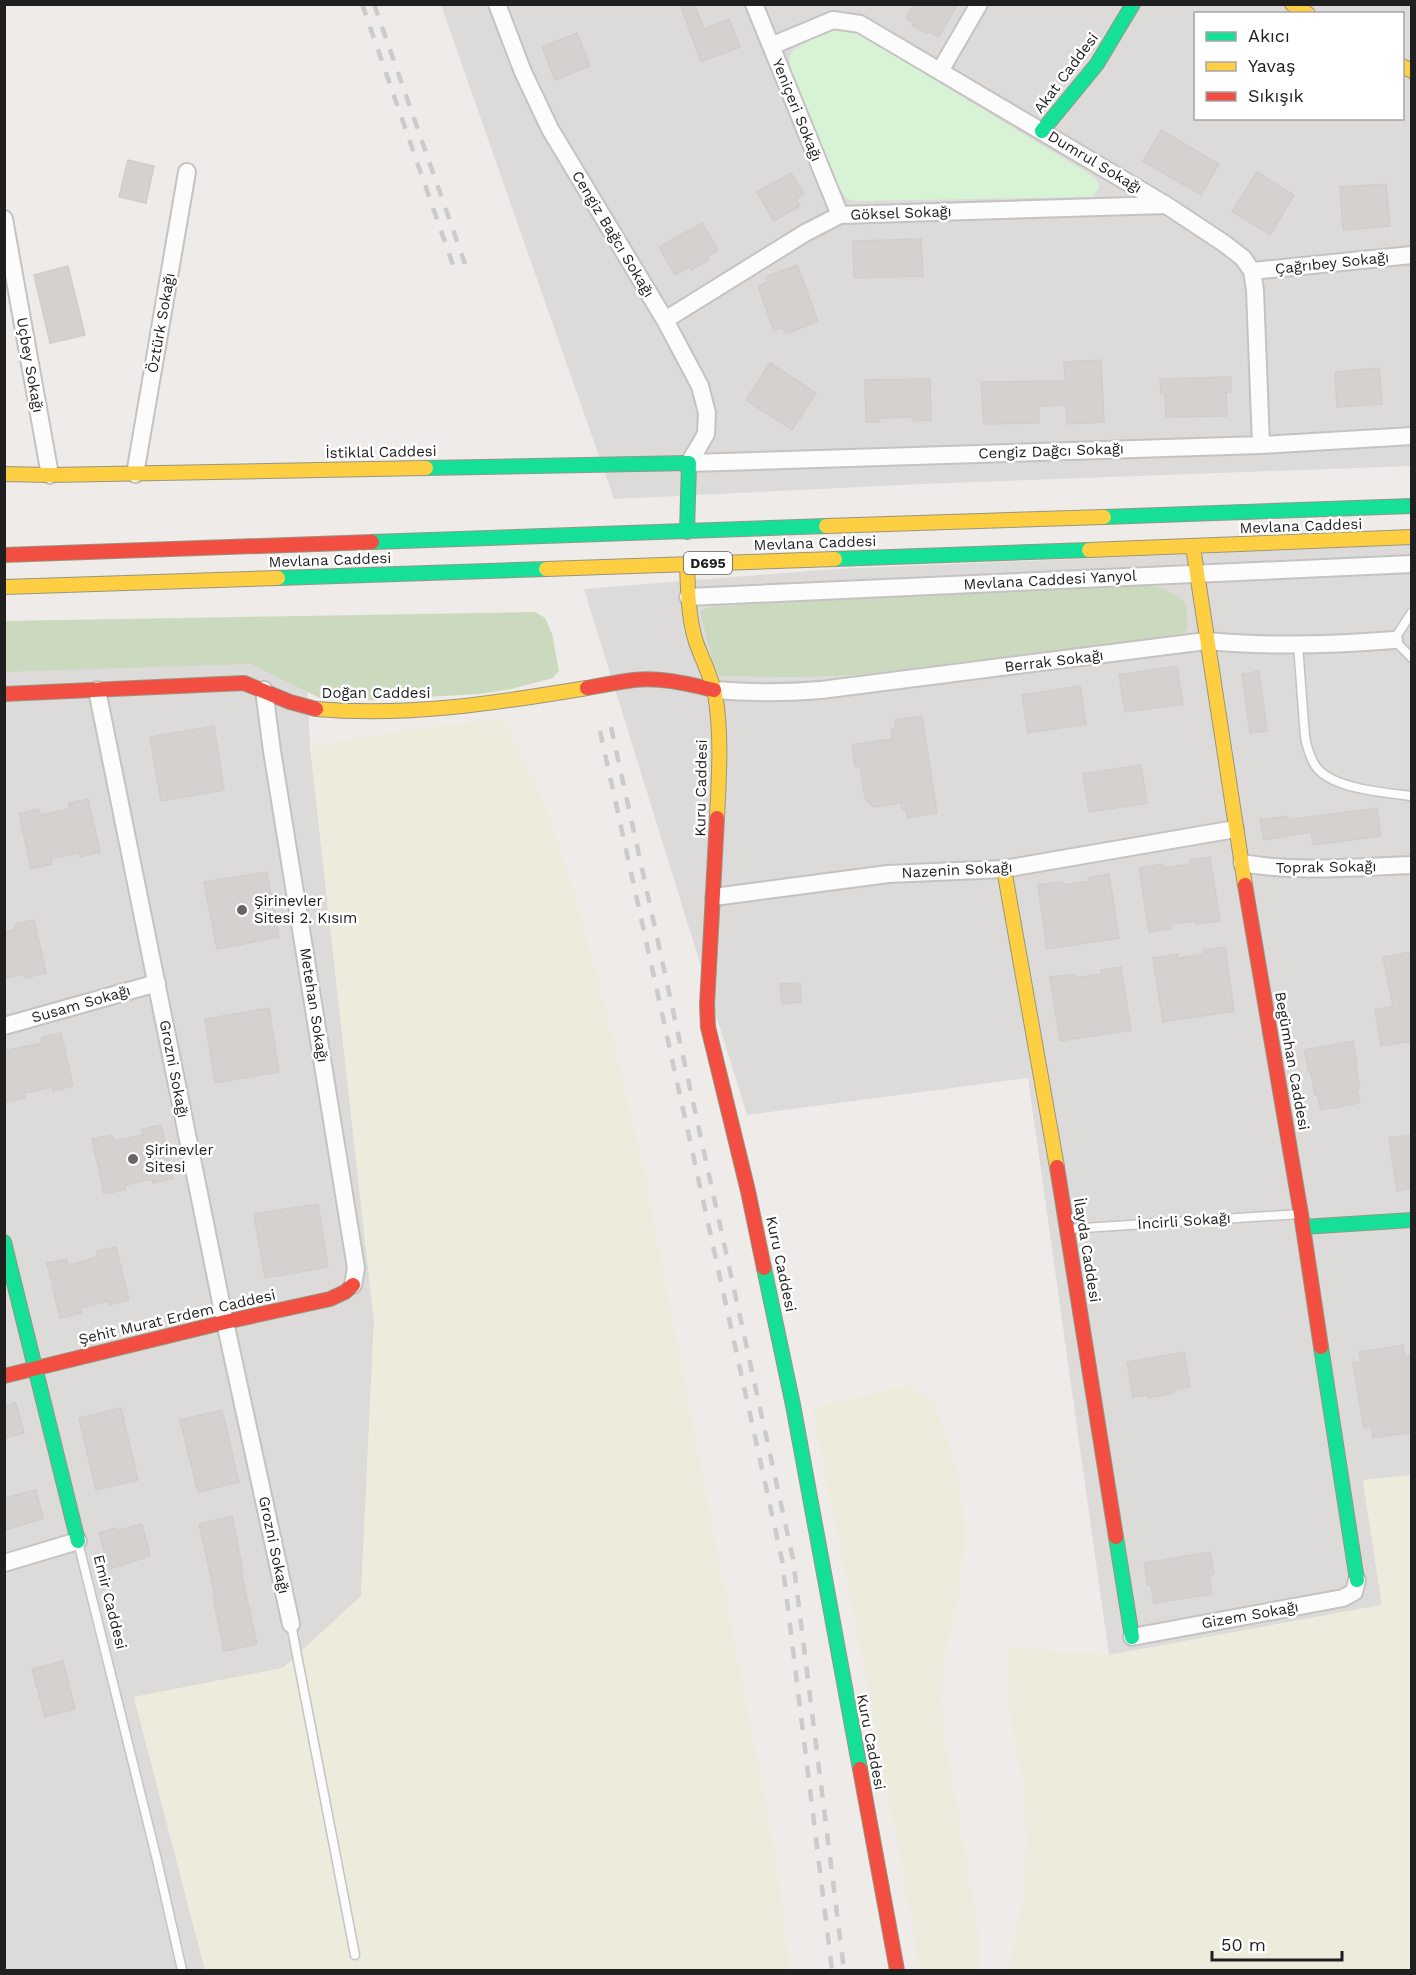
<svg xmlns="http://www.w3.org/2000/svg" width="1416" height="1975" font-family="'Work Sans',sans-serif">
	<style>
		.residential { fill: #dddbd9; fill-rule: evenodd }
		.farmland { fill: #edecdc }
		.forest { fill: #cbdabf }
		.park { fill: #d8f2d6 }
		.building { fill: #d4d1cf; stroke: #d1cdca; stroke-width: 1.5 }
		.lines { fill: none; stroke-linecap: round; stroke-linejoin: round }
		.lane-casing { stroke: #c5c3c2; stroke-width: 11 }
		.street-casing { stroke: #c5c3c2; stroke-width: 20 }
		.fast-casing { stroke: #979681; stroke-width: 16 }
		.slow-casing { stroke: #979681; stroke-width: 16 }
		.jam-casing { stroke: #979681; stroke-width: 16 }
		.lane { stroke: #fcfcfc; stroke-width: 8 }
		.street { stroke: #fcfcfc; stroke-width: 16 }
		.fast { stroke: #16e098; stroke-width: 14 }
		.slow { stroke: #ffcf43; stroke-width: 14 }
		.jam { stroke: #f24e42; stroke-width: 14 }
		.rail { stroke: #cbcbca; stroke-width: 4.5; stroke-dasharray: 12 12; stroke-linecap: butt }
		.poi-dot { fill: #676665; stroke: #fff; stroke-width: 2 }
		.labels { text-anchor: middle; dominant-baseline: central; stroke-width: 5; stroke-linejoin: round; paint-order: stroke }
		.shield { fill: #fff; stroke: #626262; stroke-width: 1.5 }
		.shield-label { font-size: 14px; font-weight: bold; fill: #1f1f1f }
		.street-label { font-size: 15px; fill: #1f1f1f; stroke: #fff }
		.poi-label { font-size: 15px; fill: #1f1f1f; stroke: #fff; text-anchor: start }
	</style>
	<rect width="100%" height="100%" fill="#eeebe8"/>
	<!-- residential -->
	<path class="residential" d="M441,5H1411V466L922,484L614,499ZM1196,14H1402V118H1196Z
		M1411,545L1412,1475L1363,1481L1382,1605L1109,1655L1028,1078L747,1115L584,589L834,569Z
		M305,636L310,746L374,1321L361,1596L283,1668L134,1697L205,1970H5V655Z"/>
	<!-- farmland -->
	<path class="farmland" d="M504,719L544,803L578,906L606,1010L644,1172L769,1822L785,1926L789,1970H205L134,1697L283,1668L361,1596L374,1321L310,746L419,728Z
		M910,1385L928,1398L941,1422L955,1461L962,1497L965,1543L958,1595L944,1659L941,1696L945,1741L979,1933V1970H919L914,1932L864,1665L812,1408Z
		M1411,1475V1970H1009L1022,1905L1027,1840L1023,1780L1011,1721L1006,1647L1109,1655L1382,1605L1363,1480Z"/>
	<!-- forest -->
	<path class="forest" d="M1099,584C1128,584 1165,580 1186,604L1188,628L1184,633L1173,636C1067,652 960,666 852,675C808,678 764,677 720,676L715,671L700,611L711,607Z
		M535,612L545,618L552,634L559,671L553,678L511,689L479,694L372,700H339L320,698L251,664L5,672L4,621Z"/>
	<!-- park -->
	<path class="park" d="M834,30H851L862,36L1096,178L1099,187L1093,197L857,201L847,199L839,188L790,69V54C803,42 817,35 834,30Z"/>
	<!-- building -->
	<path class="building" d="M680,4H694L704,29L729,19L740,47L701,62Z
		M914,4H958L938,37L928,31L927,34L912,25L914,23L906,18Z
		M577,33L590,66L555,80L542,47Z
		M1161,130L1219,164L1201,195L1143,161Z
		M128,160L154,166L146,203L119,197Z
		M1257,172L1294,195L1270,235L1232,211Z
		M791,173L804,194L796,199L800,206L774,221L757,192Z
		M1386,184L1390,226L1343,230L1340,187Z
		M702,223L718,250L707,257L709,260L691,270L689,267L675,275L659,247Z
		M921,239L923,276L854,278L853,241Z
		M797,265L818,321L786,334L783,327L774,331L758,286L768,282L766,277Z
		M68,266L85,335L50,343L34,275Z
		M1101,360L1104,422L1067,424L1066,405L1039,406V423L984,424L981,382L1065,381L1064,362Z
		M770,363L816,393L792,430L746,400Z
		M1379,368L1382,404L1337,407L1335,372Z
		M1231,377V392L1226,393L1227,416L1166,417L1165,394H1161L1160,379Z
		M930,379L931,420L913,421V417L879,418L880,422H866L865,380Z
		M1177,666L1183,704L1125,712L1119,675Z
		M1259,671L1267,731L1250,733L1242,674Z
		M1080,686L1086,724L1028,733L1022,695Z
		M922,716L937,813L907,818L906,809L902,810L901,803L873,807L865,798L860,766H855L852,745L892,739L891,729L896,728L895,720Z
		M214,726L224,790L161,801L150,737Z
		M1141,765L1147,803L1089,812L1083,774Z
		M88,799L100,852L80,857L79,853L51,859L52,864L31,869L19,814L38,809L41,815L69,809V803Z
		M1377,808L1381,836L1313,845L1311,832L1264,840L1260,820L1287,816V820Z
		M1210,857L1220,921L1196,924V921L1171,924V928L1149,932L1139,868L1163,864L1164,868L1190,864V860Z
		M267,872L279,937L217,949L204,882Z
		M1109,874L1119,938L1047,949L1038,885L1062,882L1063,885L1089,881L1088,878Z
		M34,920L46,973L25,978V974L4,978V932L15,930V924Z
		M1225,947L1234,1011L1163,1022L1153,958L1177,954L1178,958L1204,954V950Z
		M1412,952V1041L1381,1046L1375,1010L1393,1006L1383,957Z
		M1121,967L1131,1030L1060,1041L1050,977L1075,974V978L1101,974V970Z
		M800,983L801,1002L782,1004L780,984Z
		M269,1008L279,1072L215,1083L205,1019Z
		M61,1033L73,1086L53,1091L52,1087L24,1093L25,1098L4,1102V1051L42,1043V1037Z
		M1353,1041L1357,1062H1355L1360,1088L1357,1089L1360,1103L1321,1110L1317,1094L1315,1095L1311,1072H1309L1304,1050Z
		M161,1125L173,1178L153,1183L152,1179L125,1185V1190L104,1194L92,1139L111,1135L114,1141L143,1135L142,1129Z
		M1412,1135V1188L1397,1191L1389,1138Z
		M318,1204L328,1267L265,1278L254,1214Z
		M116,1247L129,1300L109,1305L108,1301L81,1308V1313L60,1318L47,1263L66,1259L69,1265L97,1257V1251Z
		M1403,1345L1405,1357L1412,1355V1432L1373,1438L1372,1427L1364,1428L1353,1363L1361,1362L1359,1352Z
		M1184,1352L1190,1387L1173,1390L1174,1393L1148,1398L1147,1395L1133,1397L1127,1362Z
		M16,1403L24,1433L4,1438V1406Z
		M121,1408L138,1480L96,1490L79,1418Z
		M222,1410L239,1482L198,1492L180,1420Z
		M36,1490L43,1519L4,1530V1498Z
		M232,1516L243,1570L241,1571L257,1644L224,1651L213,1597L215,1596L199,1524Z
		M142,1524L150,1556L109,1569L99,1533L116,1528V1531Z
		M1210,1552L1214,1574L1209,1575L1212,1594L1154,1603L1151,1585H1148L1144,1563Z
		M63,1661L75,1709L45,1717L32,1669Z"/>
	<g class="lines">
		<!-- lane casing -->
		<g class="lane-casing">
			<path id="lane" d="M1412,612L1394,640L1412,658
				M1298,645L1305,737C1307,747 1310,759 1317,768C1334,789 1386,793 1412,796
				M1068,1229L1300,1214
				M78,1542L157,1860L182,1970
				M291,1624L355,1955"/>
		</g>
		<!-- street casing -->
		<g class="street-casing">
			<path id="street" d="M497,4L523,72L550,129L665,320L700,386L707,413L706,434L689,463
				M754,4L840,215
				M771,46L833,20L860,24L1166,205L1225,244L1243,258L1252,271L1255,290L1261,445
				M940,71L979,4
				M4,219L50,475
				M1252,271L1412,255
				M665,320L805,233L840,215L1166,205
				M689,463L1261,445L1412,436
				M135,474L187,172
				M688,597L1412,564
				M97,690L225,1322L291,1624
				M264,690L272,751L356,1268L353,1285
				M714,690C750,693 784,693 821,690L1206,641C1269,647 1331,645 1394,640
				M1242,863C1298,873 1355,867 1412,865
				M714,897L888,874L1004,869L1235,829
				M4,1026L157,983
				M4,1563L78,1541
				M1132,1637L1343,1598L1354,1592L1357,1580"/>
		</g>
		<!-- fast casing -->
		<g class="fast-casing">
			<path id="fast" d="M1042,131L1097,64L1133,4
				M426,468L689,463L687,532
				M1104,517L1412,506
				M372,542L826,526
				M835,559L1089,550
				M278,578L546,569
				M1303,1227L1412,1220
				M4,1242L78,1541
				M764,1268L793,1405L860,1769
				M1321,1347L1357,1580
				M1116,1537L1132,1637"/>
		</g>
		<!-- slow casing -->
		<g class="slow-casing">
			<path id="slow" d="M1292,4L1308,14
				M1402,66L1412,71
				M4,474L50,475L426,468
				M826,526L1104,517
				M1193,547L1245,885
				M1089,550L1412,537
				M687,564C688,589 688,617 696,642C702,659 711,676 715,694C722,734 719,777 717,818
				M546,569L835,559
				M4,587L278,578
				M316,709C408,717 497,703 587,688
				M1004,869L1057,1167"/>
		</g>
		<!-- jam casing -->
		<g class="jam-casing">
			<path id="jam" d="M4,555L372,542
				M587,688C603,685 619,682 634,680C661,677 688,684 714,690
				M4,694L244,683L290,702L316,709
				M717,818L707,1005L708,1027L748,1191L764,1268
				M1245,885L1301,1214L1321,1347
				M1057,1167L1116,1537
				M4,1376L225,1322L330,1299L345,1292L353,1285
				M860,1769L897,1970"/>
		</g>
		<!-- lane -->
		<use href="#lane" class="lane"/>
		<!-- street -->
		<use href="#street" class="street"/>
		<!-- fast -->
		<use href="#fast" class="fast"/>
		<!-- slow -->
		<use href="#slow" class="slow"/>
		<!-- jam -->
		<use href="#jam" class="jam"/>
		<!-- rail -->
		<path class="rail" d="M362,4L454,268
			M374,4L465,264
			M611,727L793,1559L844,1970
			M600,731L782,1560L832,1970"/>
	</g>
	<!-- markers -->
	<g class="poi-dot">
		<circle cx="242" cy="910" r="6"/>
		<circle cx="133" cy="1159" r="6"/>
	</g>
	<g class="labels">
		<!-- shield labels -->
		<rect class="shield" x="684" y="552" width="48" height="22" rx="4.5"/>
		<g class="shield-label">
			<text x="708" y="563">D695</text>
		</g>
		<!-- street labels -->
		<g class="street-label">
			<text transform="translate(1066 73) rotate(-53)">Akat Caddesi</text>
			<text transform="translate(797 110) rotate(68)">Yeniçeri Sokağı</text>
			<text transform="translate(1095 162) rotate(31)">Dumrul Sokağı</text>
			<text transform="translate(901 213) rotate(-2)">Göksel Sokağı</text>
			<text transform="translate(613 234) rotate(59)">Cengiz Bağcı Sokağı</text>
			<text transform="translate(1332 263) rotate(-6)">Çağrıbey Sokağı</text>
			<text transform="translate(161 323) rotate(-80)">Öztürk Sokağı</text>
			<text transform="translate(30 365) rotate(80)">Uçbey Sokağı</text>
			<text transform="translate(1051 451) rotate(-2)">Cengiz Dağcı Sokağı</text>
			<text transform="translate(381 452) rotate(-1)">İstiklal Caddesi</text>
			<text transform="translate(1301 526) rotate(-2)">Mevlana Caddesi</text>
			<text transform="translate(815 543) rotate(-2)">Mevlana Caddesi</text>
			<text transform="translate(330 560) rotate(-2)">Mevlana Caddesi</text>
			<text transform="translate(1050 580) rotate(-3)">Mevlana Caddesi Yanyol</text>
			<text transform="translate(1054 661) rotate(-7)">Berrak Sokağı</text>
			<text x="376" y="693">Doğan Caddesi</text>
			<text transform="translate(701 788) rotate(-89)">Kuru Caddesi</text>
			<text transform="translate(1326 867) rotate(-1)">Toprak Sokağı</text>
			<text transform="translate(957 870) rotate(-3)">Nazenin Sokağı</text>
			<text transform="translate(81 1004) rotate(-16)">Susam Sokağı</text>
			<text transform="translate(314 1005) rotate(81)">Metehan Sokağı</text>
			<text transform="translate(1292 1061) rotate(80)">Begümhan Caddesi</text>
			<text transform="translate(174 1069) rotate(79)">Grozni Sokağı</text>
			<text transform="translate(1184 1221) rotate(-4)">İncirli Sokağı</text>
			<text transform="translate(1087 1250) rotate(81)">İlayda Caddesi</text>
			<text transform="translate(781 1264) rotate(78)">Kuru Caddesi</text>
			<text transform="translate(177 1317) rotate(-13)">Şehit Murat Erdem Caddesi</text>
			<text transform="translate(274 1545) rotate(78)">Grozni Sokağı</text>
			<text transform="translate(110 1602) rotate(76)">Emir Caddesi</text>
			<text transform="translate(1250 1615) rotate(-10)">Gizem Sokağı</text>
			<text transform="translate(871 1742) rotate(79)">Kuru Caddesi</text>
		</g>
		<!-- poi labels -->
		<g class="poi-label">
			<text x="254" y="901">Şirinevler<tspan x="254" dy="17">Sitesi 2. Kısım</tspan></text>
			<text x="145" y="1150">Şirinevler<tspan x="145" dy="17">Sitesi</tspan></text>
		</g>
	</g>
	<!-- border -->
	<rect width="1416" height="1975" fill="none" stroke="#1f1f1f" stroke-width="12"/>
	<!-- legend -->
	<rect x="1194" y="12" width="210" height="108" fill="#ffffff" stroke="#a5a5a5" stroke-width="1.5"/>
	<rect x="1206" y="32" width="30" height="9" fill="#16e098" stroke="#a5a5a5" stroke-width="1.5"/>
	<text x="1248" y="42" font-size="18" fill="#1f1f1f">Akıcı</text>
	<rect x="1206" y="62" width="30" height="9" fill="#ffcf43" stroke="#a5a5a5" stroke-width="1.5"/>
	<text x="1248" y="72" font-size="18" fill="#1f1f1f">Yavaş</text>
	<rect x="1206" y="92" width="30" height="9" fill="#f24e42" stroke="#a5a5a5" stroke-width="1.5"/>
	<text x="1248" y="102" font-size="18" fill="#1f1f1f">Sıkışık</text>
	<!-- scale -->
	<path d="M1212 1951v9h130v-9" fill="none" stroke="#1f1f1f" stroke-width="3"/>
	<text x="1221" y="1951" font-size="18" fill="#1f1f1f" stroke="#ffffff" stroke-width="4.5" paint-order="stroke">50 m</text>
</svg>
